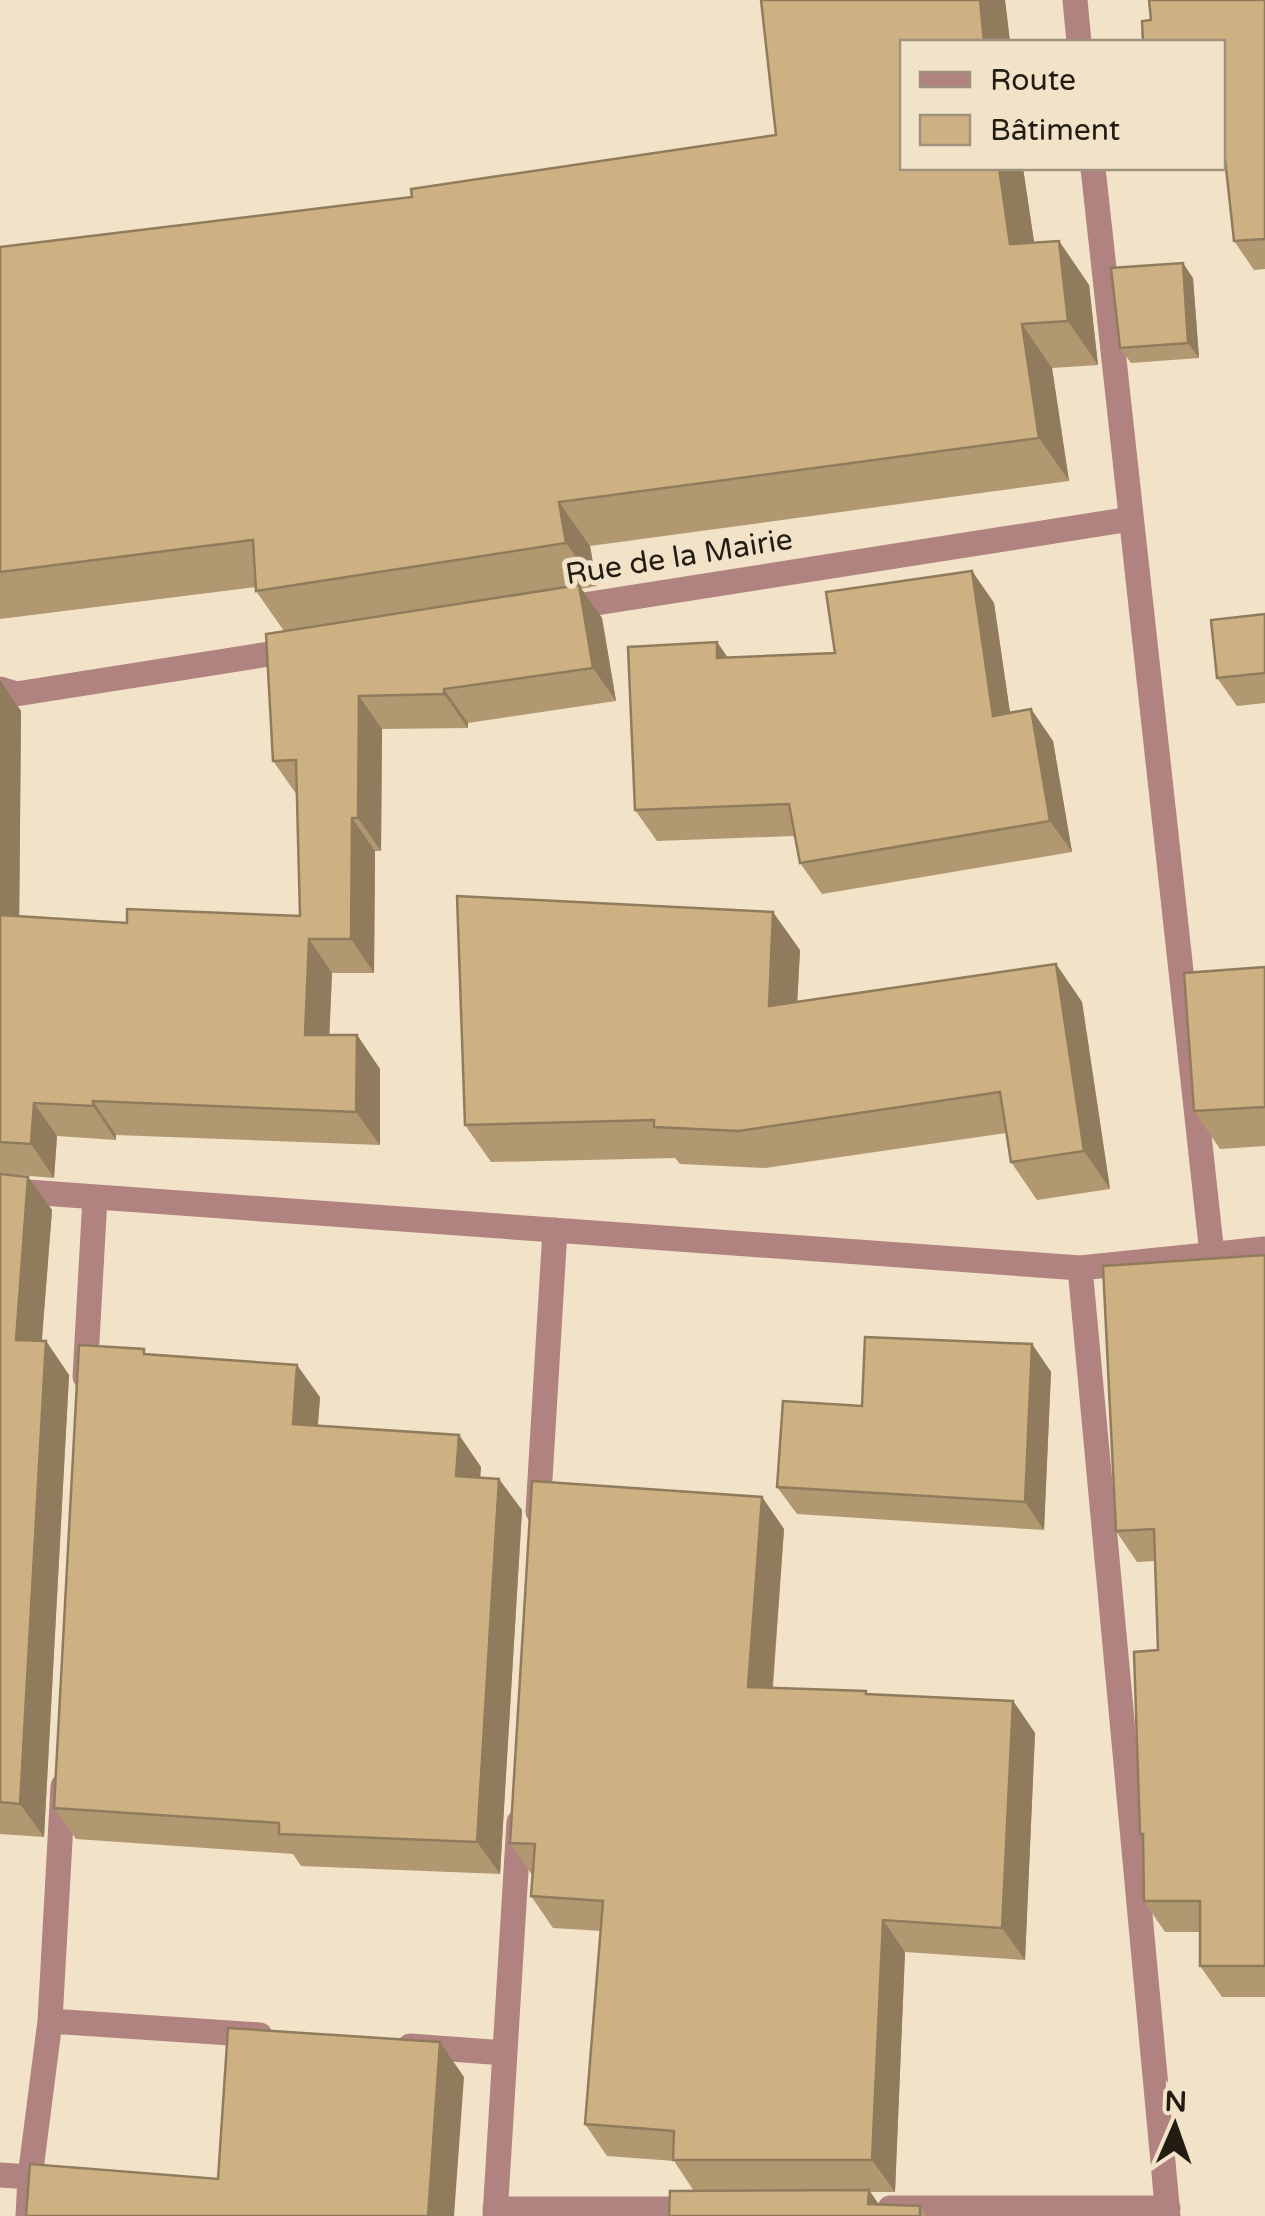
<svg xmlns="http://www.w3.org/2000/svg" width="1265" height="2216" font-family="'Varela Round',sans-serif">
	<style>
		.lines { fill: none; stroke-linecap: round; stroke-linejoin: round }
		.street { stroke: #b08280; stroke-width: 25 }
		.wall { fill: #b19871 }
		.shaded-wall { fill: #907c5c }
		.building { fill: #ceb183; stroke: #907c5c; stroke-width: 2.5 }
		.labels { text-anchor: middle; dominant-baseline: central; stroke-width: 10; stroke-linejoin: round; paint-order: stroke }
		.street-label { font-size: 30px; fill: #221c13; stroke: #f2e2c8 }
	</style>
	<rect width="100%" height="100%" fill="#f2e2c8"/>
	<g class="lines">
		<!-- street -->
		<path class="street" d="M1075,0L1079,42
			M1093,168L1212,1254
			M558,609L1131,519
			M0,689L16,694L301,649
			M0,1190L1080,1268L1265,1249
			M1080,1268L1168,2216
			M85,1377L95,1197
			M538,1512L555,1230
			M50,2021L260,2035
			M410,2046L505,2053
			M0,2175L30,2177
			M890,2208H1168
			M495,2209H700
			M28,2216L30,2177L50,2021L63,1786
			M495,2216L519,1822"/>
	</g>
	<!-- wall -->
	<path class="wall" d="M761,0H1005L1010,42H902V168H1023L1034,243L1059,241L1089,285L1098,365L1052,368L1069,481L590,546L597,586L581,589L602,618L616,701L468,723V728L382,729L381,851H375L374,973H332L329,1035H357L380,1069V1145L116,1135V1140L57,1136L54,1178L7,1174L28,1177L52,1210L42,1341H46L69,1375L44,1837L0,1834V680L21,711L19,916L127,923V909L300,916L297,795L273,761L266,634L284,631L256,591V587L0,619V247L412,197L411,189L776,135Z
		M1265,0V269L1254,270L1234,241L1222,42L1151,20Z
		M1193,278L1199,358L1131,363L1120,348Z
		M972,571L994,603L1010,713L1031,709L1053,741L1072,852L822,894L800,863L795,836L657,841L635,810L717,642L728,658L835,653Z
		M1265,614V703L1237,706L1217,678Z
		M800,950L797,1002L1056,964L1082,1002L1110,1189L1037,1200L1011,1162L1006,1133L765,1168L680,1164L675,1158L491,1162L465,1125Z
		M1265,967V1146L1220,1149L1194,1111Z
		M1265,1255V1997H1222L1200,1966V1932H1165L1144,1901L1143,1839L1140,1834L1158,1650L1155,1561L1137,1562L1116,1531Z
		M1032,1344L1051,1372L1044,1530L797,1514L777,1487L862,1406Z
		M148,1354L320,1397L318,1426L459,1435L481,1467L480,1477L522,1510L500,1874L301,1866L293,1854L76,1839L54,1808Z
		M762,1497L784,1529L773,1688L868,1695L1013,1701L1035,1733L1025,1960L905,1952L895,2192H870L879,2205L920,2206L927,2216H669L694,2191L674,2161L607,2156L585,2124L601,1931L553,1928L531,1896L532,1875L510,1843Z"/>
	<!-- shaded-wall -->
	<path class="shaded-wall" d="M980,0H1005L1010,42H984Z
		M999,168H1023L1041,288L1010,244Z
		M1059,241L1089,285L1098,365L1068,321Z
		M1183,263L1193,278L1199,358L1188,343Z
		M1022,324L1052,368L1069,481L1039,438Z
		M559,502L590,546L597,586L566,543Z
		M972,571L994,603L1015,747L993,716Z
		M579,585L602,618L616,701L593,668Z
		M717,642L739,674L717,658Z
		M0,680L21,711L19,948L0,921Z
		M444,689L468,723V728L444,694Z
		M359,696L382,729L381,851L358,818Z
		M1031,709L1053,741L1072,852L1050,821Z
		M352,818L375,851L374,973L351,939Z
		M773,912L800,950L795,1044L769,1006Z
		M309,939L332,973L328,1068L305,1035Z
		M1056,964L1082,1002L1110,1189L1084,1151Z
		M357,1035L380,1069V1145L356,1112Z
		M93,1101L116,1135V1140L93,1106Z
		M34,1103L57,1136L54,1178L31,1144Z
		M28,1177L52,1210L39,1373L16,1340Z
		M46,1341L69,1375L44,1837L20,1804Z
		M1032,1344L1051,1372L1044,1530L1025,1502Z
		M297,1365L320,1397L315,1456L293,1424Z
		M459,1435L481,1467L478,1507L456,1476Z
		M499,1479L522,1510L500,1874L477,1842Z
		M762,1497L784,1529L770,1719L748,1687Z
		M1013,1701L1035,1733L1025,1960L1002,1928Z
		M883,1920L905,1952L895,2192L872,2160Z
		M440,2042L464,2077L454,2216H428Z
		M869,2190L887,2216L868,2204Z"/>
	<!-- building -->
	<path class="building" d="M761,0H980L984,42H902V168H999L1010,244L1059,241L1068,321L1022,324L1039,438L559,502L566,543L256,591L253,540L0,572V247L412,197L411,189L776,135Z
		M1149,0H1265V239L1234,241L1222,131V42H1143L1142,21L1151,20Z
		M1183,263L1188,343L1120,348L1111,268Z
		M972,571L993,716L1031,709L1050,821L800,863L789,804L635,810L628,647L717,642V658L835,653L826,592Z
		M579,585L593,668L444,689V694L359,696L358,818H352L351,939H309L305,1035H357L356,1112L93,1101V1106L34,1103L31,1144L0,1142V915L127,923V909L300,916L296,760L273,761L266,634Z
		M1265,614V673L1217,678L1211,620Z
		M457,896L773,912L769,1006L1056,964L1084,1151L1011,1162L1000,1092L739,1131L654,1127V1120L465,1125Z
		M1265,967V1107L1194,1111L1184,973Z
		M0,1174L28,1177L16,1340L46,1341L20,1804L0,1802Z
		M1265,1255V1966H1200V1901H1144L1143,1834H1140L1134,1652L1158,1650L1154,1529L1116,1531L1103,1266Z
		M865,1337L1032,1344L1025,1502L777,1487L783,1401L862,1406Z
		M79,1345L144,1349V1354L297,1365L293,1424L459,1435L456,1476L499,1479L477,1842L279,1834V1823L54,1808Z
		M532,1481L762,1497L748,1687L866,1691V1694L1013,1701L1002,1928L883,1920L872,2160H673L674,2131L585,2124L603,1901L531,1896L535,1844L510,1843Z
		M228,2028L440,2042L428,2216H26L30,2164L218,2179Z
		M869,2190L868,2204L920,2206V2216H669L670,2191Z"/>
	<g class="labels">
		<!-- street labels -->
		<g class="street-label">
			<text transform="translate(679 557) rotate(-9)">Rue de la Mairie</text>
		</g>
	</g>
	<!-- legend -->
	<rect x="900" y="40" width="325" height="130" fill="#f2e2c8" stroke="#9f9380" stroke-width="2.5"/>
	<rect x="920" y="72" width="50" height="15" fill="#b08280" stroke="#9f9380" stroke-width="2.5"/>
	<text x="990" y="90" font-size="30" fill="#221c13">Route</text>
	<rect x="920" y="115" width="50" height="30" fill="#ceb183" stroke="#9f9380" stroke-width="2.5"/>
	<text x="990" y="140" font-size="30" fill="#221c13">Bâtiment</text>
	<!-- north arrow -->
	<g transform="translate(1175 2126) rotate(2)" stroke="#f2e2c8" stroke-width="8" paint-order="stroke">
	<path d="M0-8L18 38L0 25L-18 38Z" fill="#221c13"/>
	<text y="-15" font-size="28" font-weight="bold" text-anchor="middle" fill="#221c13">N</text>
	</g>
</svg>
